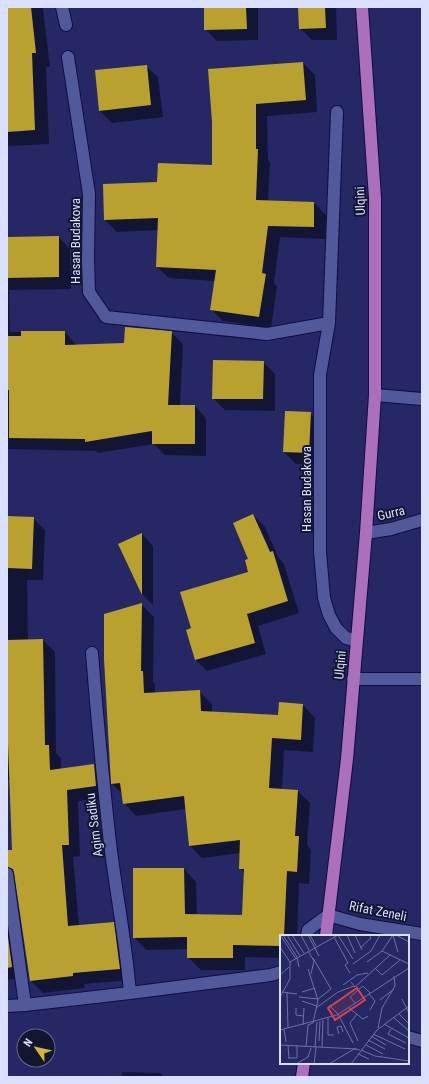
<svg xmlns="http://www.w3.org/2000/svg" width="429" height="1084" font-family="'Roboto Condensed',sans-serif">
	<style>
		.shadow { fill: #0007; fill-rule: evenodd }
		.building { fill: #b9a130 }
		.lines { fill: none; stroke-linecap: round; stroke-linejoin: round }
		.street-casing { stroke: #100c47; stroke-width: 14 }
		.primary-casing { stroke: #100c47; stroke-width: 14 }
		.street { stroke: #51599b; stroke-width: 12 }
		.primary { stroke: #ac6fbb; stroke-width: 12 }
		.labels { text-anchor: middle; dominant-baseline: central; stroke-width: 4; stroke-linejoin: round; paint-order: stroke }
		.street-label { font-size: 13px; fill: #d9dffd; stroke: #131631 }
		.inset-road { fill: none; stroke: #6d71a2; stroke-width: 1 }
		.view { fill: #d64348; fill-opacity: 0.15; stroke: #d64348; stroke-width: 2 }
		.inset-edge { fill: none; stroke: #d9dffd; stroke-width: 2 }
	</style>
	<rect width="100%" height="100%" fill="#252865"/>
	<!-- shadow -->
	<path class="shadow" d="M7,7H41L43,9L50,67H46L49,144L7,146Z
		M130,7H152L131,8Z
		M205,7H258V40L217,41L205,29Z
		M299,7H336L337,40H312L300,28Z
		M303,63L315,75L317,112L267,116L268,160L270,162L268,201L314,203L326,215L325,239L280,237L274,283L277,287L271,328L223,321L211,309L215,281L169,278L157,267L159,230L117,232L105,220L158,183L212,166L213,122Z
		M146,66L158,77L163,117L112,123L100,111L96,71Z
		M59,237L70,249L71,289L9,290L10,332H65L77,346L125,344L171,332L183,344L180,406H195L206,418V456L165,455L154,444L98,453L96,451L7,449V238Z
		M263,362L275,374V411L225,410L213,398Z
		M310,413L322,425L320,465L296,464L284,452Z
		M253,515L265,527L278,557L284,564L299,613L258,626L266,654L207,671L196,660L187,630L192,629L250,572ZM258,528H260L273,557H271Z
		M7,517L33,518L45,530L43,580H27L28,641L43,640L55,652L56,753L61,758V769L94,765L106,776L108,798L78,801L80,856L73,857L79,926L113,923L125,935L131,980L84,984L85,988L43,993L31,981L15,873L11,780H7Z
		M142,534L153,546V605L142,594L120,544Z
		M141,604L154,617L153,682L155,684V693L199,691L212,704V713L279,716L303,705L315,718L313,752L284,750L282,790L298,791L310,803L307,845L311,850L309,884L299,883L297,936H281V958L245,957V970H201L188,957V949L146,950L134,937L184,869L196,882L197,916H243L245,873L240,868L241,853L202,858L189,845L186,809L136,816L124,803L123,794L112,784Z
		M7,877L23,978L7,980Z
		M122,1072L160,1073L164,1077H122Z"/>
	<!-- building -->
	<path class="building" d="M7,7H31L36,53H32L35,130L7,132Z
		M204,7H246L247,29L204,30Z
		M298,7H325L326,28L299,29Z
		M303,62L306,100L256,104V149H258L256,200L314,202V227L268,226L262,273L266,274L259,317L210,310L216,270L156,267L158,218L104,220L103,184L157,182L158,163L212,165V122L208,69Z
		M147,65L151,105L99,111L95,70Z
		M59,236V277L7,278V237Z
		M125,327L172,331L168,405H195V444H152V431L85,442V439L9,438V390H7V336H21V331H65V345L124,343Z
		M213,360L264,361L263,399H212Z
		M285,411L311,412L309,453L283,452Z
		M253,514L270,552L273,551L288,601L247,614L255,643L195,660L186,630L191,628L180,592L248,572L245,560L248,559L233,523Z
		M7,516L34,517L32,569L7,568Z
		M142,533V595L118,544Z
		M142,603L141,671H143L144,693L200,690L201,711L278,715L279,702L303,704L301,740L272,738L269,788L298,790L295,836H299L297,872L287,871L284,936H281V946L233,945V958H187V937L133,938V868H184L185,914L242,915L244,869H239L240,840L189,846L184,796L123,804L120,783L111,784L104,659V614Z
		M43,639L45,745H49L50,770L94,764L96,786L67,790L69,845H62L68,926L114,922L120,969L73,973V976L30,981L14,873L13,869L7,867V850H12L7,717V640Z
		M7,929L12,967L7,968Z"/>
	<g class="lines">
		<!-- street casing -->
		<g class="street-casing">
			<path id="street" d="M62,7L66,25
				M68,57L89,194L88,259L89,292L106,317L267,334L329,323L337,112
				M329,323L320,375V552L324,598L329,615L336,628L346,638L356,640
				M375,395L422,399
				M366,533L391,529L422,520
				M92,653C97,717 103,780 110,843C116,893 126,943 130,993
				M353,679H422
				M7,874L25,1005
				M307,936L308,930L328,915L360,924L422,934
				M7,1006L25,1005L130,993L271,975L281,972
				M408,1037L422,1041"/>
		</g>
		<!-- primary casing -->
		<g class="primary-casing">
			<path id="primary" d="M326,936L347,759L366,533L375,395V198L362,7
				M302,1077L304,1063"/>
		</g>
		<!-- street -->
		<use href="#street" class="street"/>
		<!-- primary -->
		<use href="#primary" class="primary"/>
	</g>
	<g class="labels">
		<!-- street labels -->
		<g class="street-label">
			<text transform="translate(360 201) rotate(-92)">Ulqini</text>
			<text transform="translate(75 241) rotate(-90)">Hasan Budakova</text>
			<text transform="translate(306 489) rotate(-90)">Hasan Budakova</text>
			<text transform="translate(391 513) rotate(-13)">Gurra</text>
			<text transform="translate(340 665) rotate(-85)">Ulqini</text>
			<text transform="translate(94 825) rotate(-97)">Agim Sadiku</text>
			<text transform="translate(378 911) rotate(11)">Rifat Zeneli</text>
		</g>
	</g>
	<!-- overview -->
	<g transform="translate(280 935)">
		<rect width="129" height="129" fill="#252865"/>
		<path class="inset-road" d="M3,0L17,22L19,32M7,0L20,21M12,0L24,18M21,0L29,15M28,0L39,21M30,0L36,11M58,0L73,24M67,0L75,18M75,0L82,15M113,0L118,17M116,0L129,7M1,1L16,24M54,2L68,28L65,30L70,38M0,12L10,27M80,13L91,3L90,1M28,16L34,26L31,39M102,16L129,29M102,16L113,0M10,27L58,0M87,27L102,16M73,29L91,16L100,0M95,33L102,40L120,25M0,40L9,32M71,47L75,52L110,20M63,50L77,40L88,38M77,56L83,51L90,58M2,57L17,59M7,57L8,93M22,57L35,53M89,59L95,66L90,75M0,62L10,44V27M19,62L38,64L51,54L33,23M122,64L129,78M100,65L114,54M22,66L37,71M75,68L70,62L77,56M49,70L58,79L73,108M16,73V80L23,81M36,73L58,57L74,51M69,73L83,84L88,81M77,79L70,88L78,106M119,79L129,89M113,82L129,96M48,83V100H54M104,89L129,103M23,90L24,73M98,93L102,73L115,51L114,41M4,94L6,107M111,94L108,99L126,108M0,95L57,80L129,33M59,99L57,92L61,91L63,97M93,99L125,114M91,101L106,110M88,105L105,114M39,106L40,86M0,110L77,114M8,110L9,123M86,110L103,119M26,112L28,90L33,88L38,65L28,34M35,112L37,87M42,112L43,85M81,115L95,121L129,126M78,119L89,124M8,123H17V110M16,129L28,122L31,113M34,129L36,112M49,129L74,114L80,115M71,129L97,95L129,71"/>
		<path class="view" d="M77,53L85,65L55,85L48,73Z"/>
		<rect width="129" height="129" class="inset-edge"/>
	</g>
	<!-- border -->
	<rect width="429" height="1084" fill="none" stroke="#d9dffd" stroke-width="16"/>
	<!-- north arrow -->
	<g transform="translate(36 1048) rotate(304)"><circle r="19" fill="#131631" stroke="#626683"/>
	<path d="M0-3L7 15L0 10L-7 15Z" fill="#d3b635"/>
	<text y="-6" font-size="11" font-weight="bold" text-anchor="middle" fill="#d9dffd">N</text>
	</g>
</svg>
